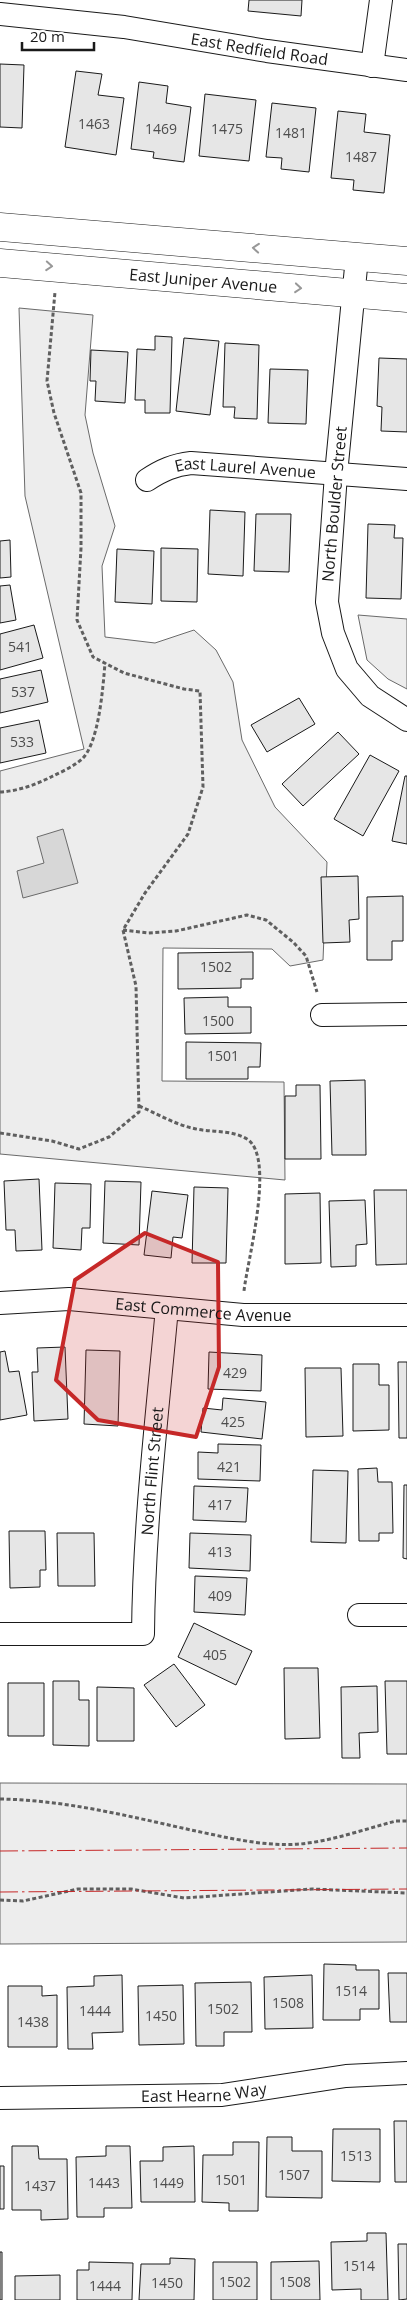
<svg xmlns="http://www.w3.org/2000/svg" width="407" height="2300" font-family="'Open Sans',sans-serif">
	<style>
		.green { fill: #ededed; stroke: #6a6a6a }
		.water { fill: #d7d7d7; stroke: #6a6a6a }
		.building { fill: #e6e6e6; stroke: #1a1a1a }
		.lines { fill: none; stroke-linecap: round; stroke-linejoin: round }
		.street-casing { stroke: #1a1a1a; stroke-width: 24 }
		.secondary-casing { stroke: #1a1a1a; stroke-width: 29 }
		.path { stroke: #5f5f5f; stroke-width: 3; stroke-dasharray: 4 2.5; stroke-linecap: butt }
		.street { stroke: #fff; stroke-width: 22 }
		.secondary { stroke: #fff; stroke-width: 28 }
		.power { stroke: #c62828; stroke-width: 1; stroke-dasharray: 18 4 2.5 4; stroke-linecap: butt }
		.oneway { stroke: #989898 }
		.marked { fill: #c62828; fill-opacity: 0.2; stroke: #c62828; stroke-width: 4; stroke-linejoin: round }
		.labels { text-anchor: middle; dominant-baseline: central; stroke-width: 4; stroke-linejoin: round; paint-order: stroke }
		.number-label { font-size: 14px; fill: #4d4d4d }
		.street-label { font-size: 16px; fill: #1a1a1a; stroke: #fff }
	</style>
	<rect width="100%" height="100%" fill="#fff"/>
	<!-- green -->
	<path class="green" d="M19,308L93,315L85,415L93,453L115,526L102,566L105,637L155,643L194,630L216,650L233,682L242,740L275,807L327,862L323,960L290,966L272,949L163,948L162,1081L284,1082L285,1180L0,1154V771L84,749L25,496Z
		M358,615L407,619V689L388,679L367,660Z
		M0,1783L407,1784V1942L0,1944Z"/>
	<!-- water -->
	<path class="water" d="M63,829L78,883L23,898L17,871L44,863L37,837Z"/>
	<!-- building -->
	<path class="building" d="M249,0H302L301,16L248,11Z
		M0,64L24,65L22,128L0,127Z
		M76,71L102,74L98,95L124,98L116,155L65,147Z
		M139,82L168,86L166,103L191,107L184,162L153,158L154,152L131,149Z
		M205,94L256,100L249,161L199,156Z
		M272,103L316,108L309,172L281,169L282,158L266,157Z
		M338,111L366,114L364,132L390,135L384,193L353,190L354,180L331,178Z
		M155,336L172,337L170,413H145V400H135L137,349L155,350Z
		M184,338L219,341L210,415L176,411Z
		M225,343L259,345L257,419L234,418L235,407H223Z
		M91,350L128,352L125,403L95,401L96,381H90Z
		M379,358L407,359V432L381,431L382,407L377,406Z
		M270,369L308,370L306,424L268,423Z
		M210,510L245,512L243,576L208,574Z
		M256,514H291L289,572L254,571Z
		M368,524L395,525L394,538H403L401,599L366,598Z
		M10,540L11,577L0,578V541Z
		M161,548L198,549L197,602L161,601Z
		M117,549L154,551L152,604L115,602Z
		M10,585L16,620L0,623V586Z
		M34,625L43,658L0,670V634Z
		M41,670L48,702L0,713V679Z
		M299,698L315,724L267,752L251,725Z
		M39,720L46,753L0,763V728Z
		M338,732L359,754L303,806L282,784Z
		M370,755L399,771L363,836L334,819Z
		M405,776H407V844L392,841Z
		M358,876L359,919L349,920L350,942L323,943L321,877Z
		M403,896V941H392V960H367V897Z
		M253,952V979H241V988L178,989V953Z
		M228,997V1007H251V1033L185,1034L184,998Z
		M186,1042L261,1043L260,1067H248V1079H186Z
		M365,1080L366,1155H332L330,1081Z
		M296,1085H320L321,1159H285V1096H296Z
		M39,1179L42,1250L16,1251L15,1230H6L4,1181Z
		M105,1181L141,1182L139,1245L103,1243Z
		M55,1183L91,1184L90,1228H82L81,1250L53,1248Z
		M194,1187L228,1188L226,1263H192Z
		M374,1190H407V1264L376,1265Z
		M152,1191L188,1195L182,1238L173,1237L171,1258L144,1255Z
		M320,1193L321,1263L285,1264V1194Z
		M365,1200L367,1244L356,1245V1266L331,1267L329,1201Z
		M65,1347L68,1419L34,1421L32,1372H38L37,1348Z
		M86,1350L120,1351L118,1426L84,1424Z
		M5,1351L9,1372L19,1371L27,1415L0,1420V1352Z
		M209,1352L262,1355L261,1391L208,1389Z
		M398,1362H407V1438H399Z
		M353,1364H379V1385H389V1430L353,1431Z
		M305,1368H341L343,1436L306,1437Z
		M223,1398L266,1402L262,1439L201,1432L203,1408L222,1410Z
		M218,1444L261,1445L260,1481L198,1479V1452L218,1453Z
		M377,1468L378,1482H392L393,1533H379V1541H359L358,1469Z
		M313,1470L348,1471L346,1543L311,1542Z
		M404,1485H407V1559L403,1558Z
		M194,1486L248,1488L246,1522L193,1520Z
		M9,1531H45L46,1570H40V1587L10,1588Z
		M57,1533H94L95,1586H58Z
		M190,1533L251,1535L250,1571L189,1568Z
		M195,1576L247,1578L245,1615L194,1612Z
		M194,1623L252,1651L236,1685L178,1657Z
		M174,1664L205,1705L176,1727L144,1685Z
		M284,1668H318L320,1738L285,1739Z
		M53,1681H79V1700H89V1746L53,1745Z
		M385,1681H407V1754H387Z
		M8,1683H44V1736H8Z
		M377,1686L378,1732L359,1733L360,1758H342L341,1687Z
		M97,1687L134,1688V1741H97Z
		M324,1964L356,1965V1970H379V2009H360V2020H323Z
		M388,1973H407V2022H390Z
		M122,1975L123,2032L92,2033L93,2049H68L67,1987L94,1986V1976Z
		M312,1975L313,2028L265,2029L264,1977Z
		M251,1982L252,2032H224V2046H196L195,1983Z
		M183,1985L184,2044L139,2045L138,1986Z
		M8,1986H42V1996L57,1995V2047H8Z
		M394,2121H407V2182H395Z
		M333,2129H380V2182L332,2181Z
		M267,2137H292V2151H322V2198L266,2197Z
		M233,2142H259L258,2211H229V2203L202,2202L203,2155H233Z
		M12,2146H38L39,2159H67L68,2219L41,2220V2210H12Z
		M106,2146H130L132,2208H104V2217H77L76,2157L106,2156Z
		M194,2146L195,2202H141L140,2161H163V2147Z
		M0,2166H4V2209H0Z
		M367,2233H386L388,2300H361V2289L332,2290L331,2242L367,2241Z
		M398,2244H407V2299L399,2300Z
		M0,2252H2V2300H0Z
		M170,2258L195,2259L194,2300H139L141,2264H170Z
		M319,2261L320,2300H271V2262Z
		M89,2262L133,2263L132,2300H77V2270H89Z
		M213,2262H257V2300H213Z
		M60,2275V2300H15V2276Z"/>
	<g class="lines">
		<!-- street casing -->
		<g class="street-casing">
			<g id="street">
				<path id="s1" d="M0,14L124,27L267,51L407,70"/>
				<path d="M372,66L381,0"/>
				<path d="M357,257L336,474L327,602L333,633L347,669L370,696L407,720"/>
				<path id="s2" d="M147,480C162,470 174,465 191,463L407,479"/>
				<path d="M322,1015L407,1014"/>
				<path id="s3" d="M0,1303L69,1299L243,1315H407"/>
				<path d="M359,1615H407"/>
				<path id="s4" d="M0,1634H143C144,1525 157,1416 167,1308"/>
				<path id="s5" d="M0,2098L222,2095L346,2076L407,2073"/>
			</g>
		</g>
		<!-- secondary casing -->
		<g class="secondary-casing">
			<g id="secondary">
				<path d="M0,227L407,261"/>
				<path id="s6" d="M0,263L407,298"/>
			</g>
		</g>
		<!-- path -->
		<path class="path" d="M0,792C18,791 35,785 51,777C61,772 73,767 82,759C99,743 103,687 105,663
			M123,930L148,933L176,931L247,915L266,920L293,942L306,956L317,992
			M139,1106C156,1113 174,1124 192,1128C210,1133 230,1129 247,1139C276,1157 247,1262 244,1291
			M0,1133L52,1141L79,1149L109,1137L139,1112L136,986L123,930L145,893L188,834L203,787L200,691L184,689L124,673L93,657L77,620L81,548V493L54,413L47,381L55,292
			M0,1799C65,1800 128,1816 191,1830C225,1837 264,1847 300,1844C332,1841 365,1829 396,1821H407
			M0,1900L23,1901L78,1889H131L184,1898L312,1889L407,1893"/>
		<!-- street -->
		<use href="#street" class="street"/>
		<!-- secondary -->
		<use href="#secondary" class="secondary"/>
		<!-- power -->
		<path class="power" d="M0,1851L407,1848
			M0,1892L407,1889"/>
	</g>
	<!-- one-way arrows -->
	<defs><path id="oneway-chevron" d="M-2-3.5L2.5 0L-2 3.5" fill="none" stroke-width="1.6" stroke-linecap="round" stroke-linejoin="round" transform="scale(1.25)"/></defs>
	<g class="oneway">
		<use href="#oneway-chevron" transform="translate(256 248) rotate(-175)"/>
		<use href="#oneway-chevron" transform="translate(49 266) rotate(4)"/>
		<use href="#oneway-chevron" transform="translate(298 288) rotate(5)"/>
	</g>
	<!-- marked area -->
	<path class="marked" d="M145,1233L218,1262L219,1367L196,1437L98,1420L56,1380L75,1280Z"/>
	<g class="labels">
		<!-- number labels -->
		<g class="number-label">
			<text x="94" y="123">1463</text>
			<text x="161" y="128">1469</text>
			<text x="227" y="128">1475</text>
			<text x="291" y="132">1481</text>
			<text x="361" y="156">1487</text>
			<text x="20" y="646">541</text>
			<text x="23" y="691">537</text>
			<text x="22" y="741">533</text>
			<text x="216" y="966">1502</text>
			<text x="218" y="1020">1500</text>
			<text x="223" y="1055">1501</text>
			<text x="235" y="1372">429</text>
			<text x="233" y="1421">425</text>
			<text x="229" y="1466">421</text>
			<text x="220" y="1504">417</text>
			<text x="220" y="1551">413</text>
			<text x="220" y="1595">409</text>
			<text x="215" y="1654">405</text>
			<text x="351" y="1990">1514</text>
			<text x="288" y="2002">1508</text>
			<text x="223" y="2008">1502</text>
			<text x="95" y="2010">1444</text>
			<text x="161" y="2015">1450</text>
			<text x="33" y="2021">1438</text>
			<text x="356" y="2155">1513</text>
			<text x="294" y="2174">1507</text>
			<text x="231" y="2179">1501</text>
			<text x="104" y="2182">1443</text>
			<text x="168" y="2182">1449</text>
			<text x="40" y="2185">1437</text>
			<text x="359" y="2265">1514</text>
			<text x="235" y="2281">1502</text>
			<text x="295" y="2281">1508</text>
			<text x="167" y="2282">1450</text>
			<text x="105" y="2285">1444</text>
		</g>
		<!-- street labels -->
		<g class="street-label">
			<text stroke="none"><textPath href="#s1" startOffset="262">East Redfield Road</textPath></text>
			<text stroke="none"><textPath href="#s6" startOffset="204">East Juniper Avenue</textPath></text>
			<text stroke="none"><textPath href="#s2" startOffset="102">East Laurel Avenue</textPath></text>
			<text transform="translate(334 504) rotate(-85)">North Boulder Street</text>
			<text stroke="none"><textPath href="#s3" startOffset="204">East Commerce Avenue</textPath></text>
			<text stroke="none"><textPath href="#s4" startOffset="306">North Flint Street</textPath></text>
			<text stroke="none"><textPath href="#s5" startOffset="204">East Hearne Way</textPath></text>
		</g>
	</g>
	<!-- scale -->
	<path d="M22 42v8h72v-8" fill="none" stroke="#1a1a1a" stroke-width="2.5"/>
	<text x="30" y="42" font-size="15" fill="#1a1a1a" stroke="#ffffff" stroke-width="4" paint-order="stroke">20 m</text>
</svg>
